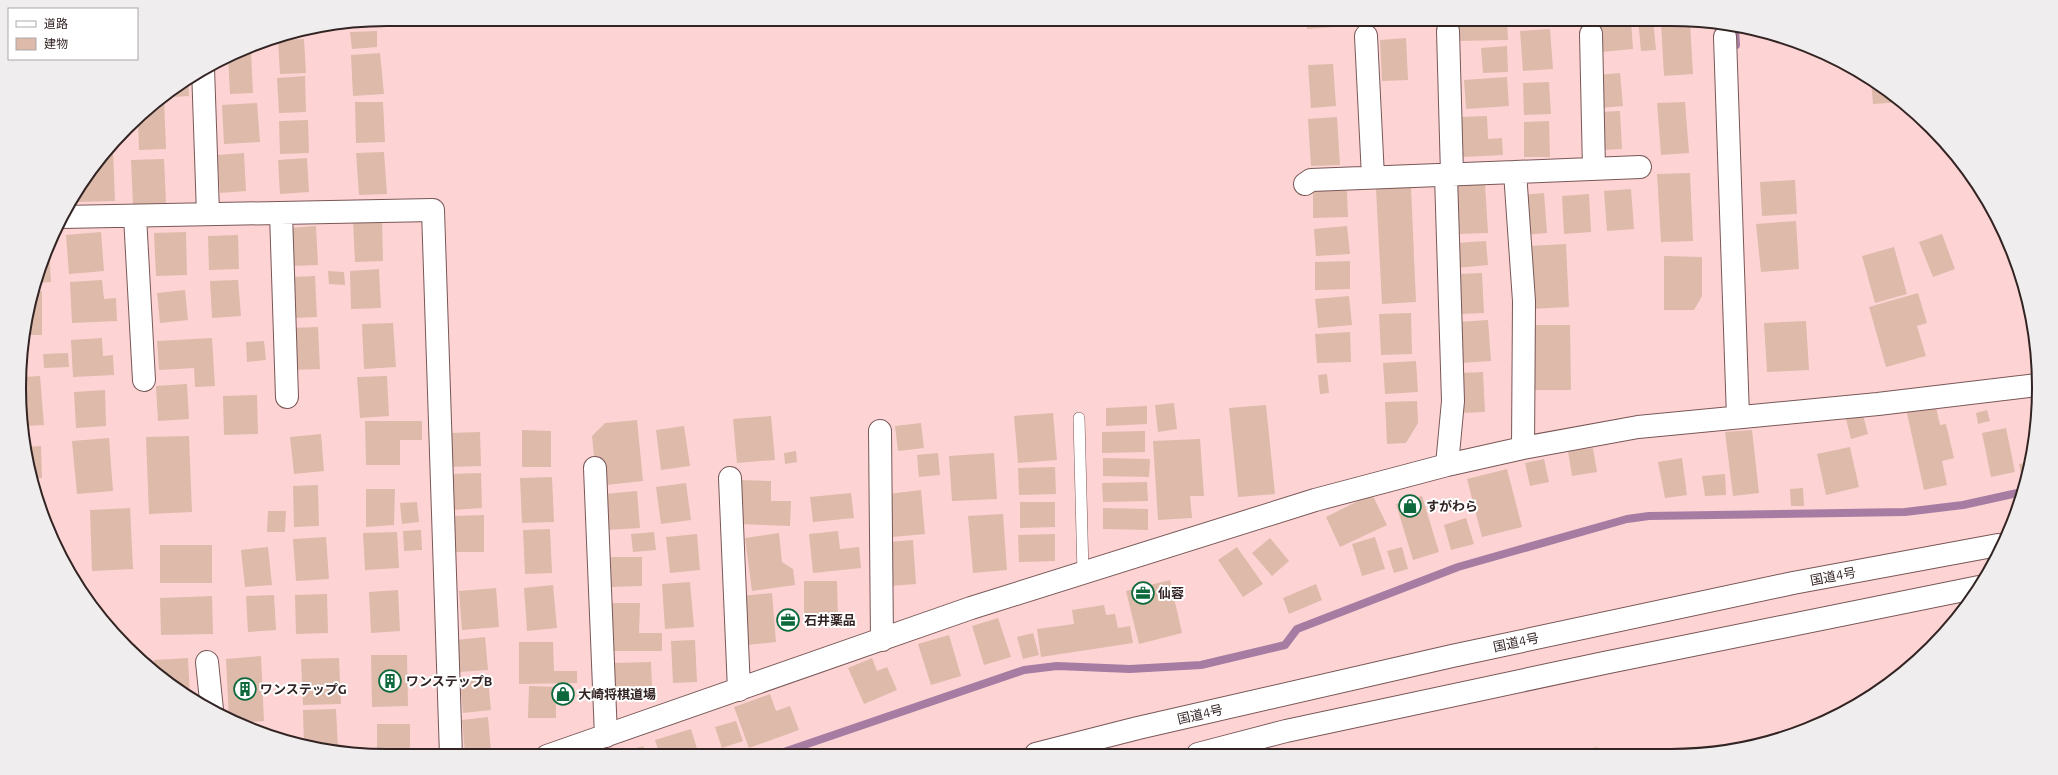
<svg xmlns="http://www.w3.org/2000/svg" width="2058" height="775" font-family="Ubuntu,'Noto Sans JP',sans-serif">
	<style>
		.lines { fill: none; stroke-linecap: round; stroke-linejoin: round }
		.stream { stroke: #a67ca3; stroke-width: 8 }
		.building { fill: #ddbaaa }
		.lane-casing { stroke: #795757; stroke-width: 12 }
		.street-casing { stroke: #795757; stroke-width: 24 }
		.highway-casing { stroke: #795757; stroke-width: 24 }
		.lane { stroke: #fff; stroke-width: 11 }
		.street { stroke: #fff; stroke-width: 22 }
		.highway { stroke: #fff; stroke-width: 22 }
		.labels { text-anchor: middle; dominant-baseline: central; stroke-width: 4; stroke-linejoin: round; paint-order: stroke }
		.poi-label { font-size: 13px; font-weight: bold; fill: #332424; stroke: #fff; text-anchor: start }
		.street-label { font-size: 13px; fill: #332424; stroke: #fff }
		.rim { fill: none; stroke: #332424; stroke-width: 2 }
	</style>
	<rect width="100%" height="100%" fill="#fdd4d3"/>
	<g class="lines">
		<!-- stream -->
		<path class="stream" d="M1735,28L1736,45
			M775,755L1024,670L1057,666L1130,669L1201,665L1285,645L1297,629L1458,567L1627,519L1649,516L1905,512L1963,505L2022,492"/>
	</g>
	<!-- building -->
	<path class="building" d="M1307,19H1335L1336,27L1307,29Z
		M1457,19H1507L1508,40L1457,41Z
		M1638,19H1653L1656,50L1641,51Z
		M1681,20L1690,22L1693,74L1664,76L1661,22Z
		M1631,21L1633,49L1601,52L1598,24Z
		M1550,29L1553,69L1523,71L1520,31Z
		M377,31V47L352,49L350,32Z
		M1406,38L1408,80L1382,81L1380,40Z
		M304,39L306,73L280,74L278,40Z
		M1507,46L1508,72L1483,73L1481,48Z
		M239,52H251L253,93L230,94L228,57Z
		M380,53L384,94L353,96L351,55Z
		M1333,64L1336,106L1311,108L1308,65Z
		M1620,73L1623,106L1600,108L1598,75Z
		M305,76L306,112L279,113L277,78Z
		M1507,77L1509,106L1466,109L1464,80Z
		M188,79L189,96L172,97V91Z
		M1871,80L1895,95L1902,102L1873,104Z
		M1549,82L1551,114L1524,115L1523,83Z
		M164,98L166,149L139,150L138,119L145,110L161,99Z
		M355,102H383L385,142L356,143Z
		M1685,102L1689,153L1661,155L1657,103Z
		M257,103L260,142L224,144L222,105Z
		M1620,111L1622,149L1601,150L1599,112Z
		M1487,116L1488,139L1502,138L1503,155L1463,157L1461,117Z
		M1337,117L1340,165L1311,166L1308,119Z
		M308,120L309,153L280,154L279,121Z
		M1549,121L1550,157H1524V122Z
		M113,149L115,201L76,202L75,195Z
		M384,152L387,194L359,195L356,153Z
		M244,153L246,191L220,193L217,155Z
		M307,158L309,192L280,194L278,160Z
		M164,159L166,203L133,205L131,160Z
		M1690,173L1693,241L1661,242L1657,174Z
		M1795,180L1797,214L1762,216L1760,182Z
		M1485,184L1488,233L1458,234L1456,186Z
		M1411,187L1416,302L1382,304L1376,189Z
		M1631,189L1634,229L1607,231L1604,191Z
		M1313,191H1347L1348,217L1313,218Z
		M1544,193L1547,233L1525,235L1521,195Z
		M1589,194L1591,232L1564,234L1562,196Z
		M382,219L383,261L355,262L353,220Z
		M1796,221L1799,269L1761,272L1756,224Z
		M316,226L318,265L291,266L288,228Z
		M1347,226L1350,254L1316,256L1314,229Z
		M101,232L104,271L69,274L66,235Z
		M186,232L187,275L156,276L154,233Z
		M1942,234L1955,269L1933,277L1919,242Z
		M238,235L239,269L209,270L208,236Z
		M1486,241L1488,265L1457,268L1455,243Z
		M1566,244L1569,307L1531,309L1528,246Z
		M49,247L51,282L35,283L38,269Z
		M1894,247L1907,294L1875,303L1862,256Z
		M1664,256L1702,257V296L1694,310H1664Z
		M1350,261V289L1315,290V262Z
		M379,269L381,308L351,309L350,271Z
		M328,271L344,272L345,285L329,284Z
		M1482,273L1484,313L1460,314L1458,274Z
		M315,276L317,317L293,318L291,277Z
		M102,280L104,299L116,298L117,321L72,323L70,282Z
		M238,280L241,316L212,318L210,281Z
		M185,290L188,320L160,323L157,293Z
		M33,291H42V335H23Z
		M1918,293L1927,323L1917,326L1926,356L1886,367L1869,307Z
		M1349,296L1352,325L1318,328L1315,299Z
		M1411,313L1412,354L1381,355L1379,314Z
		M1488,320L1491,361L1461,363L1458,322Z
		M1806,321L1809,370L1767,372L1764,323Z
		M393,323L396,367L364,369L362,324Z
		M1530,325H1570L1571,390H1530Z
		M318,327L320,369L292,370L291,328Z
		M1350,332L1351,362L1317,363L1315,334Z
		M102,338L103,356L113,355L114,375L73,377L71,340Z
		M212,338L215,386L195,387L194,368L159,370L157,341Z
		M264,341L266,360L247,362L246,342Z
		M68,353L69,367L44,368L43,354Z
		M1416,361L1418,392L1385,394L1383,363Z
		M1483,372L1485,412L1461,413L1459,373Z
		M1327,374L1329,393L1320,394L1318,375Z
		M40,376L44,425L25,426L23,377Z
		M387,376L389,416L360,418L357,377Z
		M187,384L189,419L158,421L156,386Z
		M105,390L106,426L76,428L74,392Z
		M257,395L258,434L224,435L223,396Z
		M1417,401L1418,423L1406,443L1387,444L1385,402Z
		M1174,403L1177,429L1158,432L1155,405Z
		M1935,403L1940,425L1946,424L1954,458L1942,461L1947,485L1924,490L1906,409Z
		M1266,405L1275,494L1238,497L1229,408Z
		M1147,406V424L1106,426V408Z
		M1987,410L1990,421L1978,424L1976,413Z
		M1053,413L1057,460L1018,463L1014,416Z
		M1863,415L1868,434L1851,439L1846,419Z
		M771,416L775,460L737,463L733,419Z
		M637,420L643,481L597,486L592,436L605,423Z
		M365,421H422V440H400V465H366Z
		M921,423L924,448L898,451L895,426Z
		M684,426L690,466L661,470L656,430Z
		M2006,428L2015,472L1991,477L1982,433Z
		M522,430L551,431V467H522Z
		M1752,430L1759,493L1733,496L1725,432Z
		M1145,431V452L1102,453V432Z
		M480,432L481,466L451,467L450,433Z
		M321,434L324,471L294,474L290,437Z
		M189,436L192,512L149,514L146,437Z
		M109,438L113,491L77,494L72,441Z
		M1200,439L1204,496H1190L1192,518L1158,520L1153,441Z
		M41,446L42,478L32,479L26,460V447Z
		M1850,447L1859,487L1826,495L1817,454Z
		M1593,448L1597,472L1572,476L1568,451Z
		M796,451L797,462L785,464L784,453Z
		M938,453L940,475L919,477L917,455Z
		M994,453L997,499L952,501L949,456Z
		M1103,458L1150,459L1149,477L1103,476Z
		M1682,458L1687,495L1665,498L1658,462Z
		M1544,459L1549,482L1530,486L1525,463Z
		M2030,462L2027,477L2022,478L2019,464Z
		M1055,467L1056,494L1019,495L1018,468Z
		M1507,469L1522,527L1482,537L1467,479Z
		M481,473L482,508L452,510L451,474Z
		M1725,474L1726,495L1705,496L1702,476Z
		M552,477L554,522L522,523L520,478Z
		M738,480L771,481V501H791L790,526L737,524Z
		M1147,482L1148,501L1103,502L1102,483Z
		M686,483L691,520L661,524L656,487Z
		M318,485L319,526L294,527L293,486Z
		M1803,488L1804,506H1791L1790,489Z
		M366,489H395L394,525L366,527Z
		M921,490L925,534L892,537L888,494Z
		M637,491L640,528L606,530L604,494Z
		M851,493L854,518L813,522L810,497Z
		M1372,494L1387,525L1340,547L1326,517Z
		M1422,496L1439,552L1413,560L1396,504Z
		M417,502L419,522L402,524L400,503Z
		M1020,502H1055V527L1020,528Z
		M130,508L133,569L92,571L90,510Z
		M1103,508L1148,509V530L1103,529Z
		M268,511H286L285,532H267Z
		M1003,514L1007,570L973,573L968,516Z
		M484,515V552H455L454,516Z
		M1466,518L1474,544L1451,550L1444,525Z
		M550,529L552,573L525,574L523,530Z
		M421,530L422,550L404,551L403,531Z
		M838,531L840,549L859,547L861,568L813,573L809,534Z
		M397,532L399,568L365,570L363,533Z
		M654,532L656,550L633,552L631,534Z
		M779,533L782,562L793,569L795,585L752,591L745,538Z
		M697,534L700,570L670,573L666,537Z
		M1055,534V561L1019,562L1018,535Z
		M326,537L329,579L296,581L293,539Z
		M1375,537L1385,569L1362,576L1352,544Z
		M1270,538L1289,561L1272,576L1252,553Z
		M913,540L916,584L890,586L887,542Z
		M160,545H212V583H160Z
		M268,547L272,585L245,587L241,550Z
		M1237,547L1263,584L1243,597L1218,560Z
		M1402,547L1408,569L1394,573L1387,551Z
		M611,557H642V586L611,587Z
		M1170,580L1182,633L1139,644L1126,591Z
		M804,581H837L838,618H804Z
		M690,582L694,627L665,629L662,584Z
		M1316,584L1322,600L1289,614L1283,598Z
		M553,585L557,628L527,631L524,588Z
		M496,588L499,627L462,630L459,591Z
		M398,590L400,631L371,633L369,592Z
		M772,593L776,642L746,645L741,596Z
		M327,594L328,633L296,634L295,595Z
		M274,595L276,630L248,632L246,596Z
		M212,596L213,634L161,635L160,598Z
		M608,603H640L639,633H662V651H608Z
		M1104,605L1106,615L1115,614L1118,628L1130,626L1133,643L1041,657L1037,629L1074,624L1072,610Z
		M998,618L1011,657L984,665L972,626Z
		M1033,633L1039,655L1023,659L1017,637Z
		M949,635L961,676L931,685L918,644Z
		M485,637L488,670L458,672L456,640Z
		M695,640L697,682L673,683L671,641Z
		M519,642H553L554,671H577V683L519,684Z
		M371,655H407L408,706L372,707Z
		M261,656L264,721L238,723L229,720L226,659Z
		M188,658L190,697L163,680L154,670V660Z
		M339,658L341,704L303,705L301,659Z
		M872,658L877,671L887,667L897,690L864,704L848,668Z
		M651,662L652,686L614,687V663Z
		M488,678L491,710L463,713L460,680Z
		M529,686L556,687V718H528Z
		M770,694L776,711L790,706L799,730L749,748L734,707Z
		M336,709L338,749L304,745L303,710Z
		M488,717L491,752L465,754L462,720Z
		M736,721L743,741L722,748L715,727Z
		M377,724H410V756L377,755Z
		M691,729L699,755H660L655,740Z
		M643,746L646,755H614Z
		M1597,747L1598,753H1576L1575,752Z"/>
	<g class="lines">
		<!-- lane casing -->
		<g class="lane-casing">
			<path id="lane" d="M1079,418L1083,573"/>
		</g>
		<!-- street casing -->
		<g class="street-casing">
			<path id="street" d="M1448,31L1452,174
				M1591,34L1594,169
				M1366,36L1373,177
				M1725,37L1738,417
				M203,68L208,214
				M1515,172L1640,167
				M1446,175L1453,401L1447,465
				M1305,184L1311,180L1515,172L1524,301L1523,448
				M281,213L287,397
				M135,216L144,380
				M62,217L433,210L451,756
				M880,431L882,640
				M595,468L606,736
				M730,478L739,690
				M207,662L212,710
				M547,756L971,608L1315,500L1447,465L1523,448L1638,427L1878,404L2037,385"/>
		</g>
		<!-- highway casing -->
		<g class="highway-casing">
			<path id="highway" d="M1036,754L1138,728L1452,656L1793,583L1998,545
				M1198,754L1286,731L1604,663L1979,587"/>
		</g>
		<!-- lane -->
		<use href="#lane" class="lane"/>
		<!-- street -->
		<use href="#street" class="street"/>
		<!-- highway -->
		<use href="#highway" class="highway"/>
	</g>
	<!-- icons -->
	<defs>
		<g id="shop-ring" transform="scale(1.15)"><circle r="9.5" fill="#fff" stroke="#0d693c" stroke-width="1.5"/><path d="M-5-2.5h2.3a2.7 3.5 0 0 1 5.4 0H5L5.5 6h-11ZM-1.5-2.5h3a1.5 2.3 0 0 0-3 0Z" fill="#0d693c"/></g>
		<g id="office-ring" transform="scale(1.15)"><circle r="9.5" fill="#fff" stroke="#0d693c" stroke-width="1.5"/><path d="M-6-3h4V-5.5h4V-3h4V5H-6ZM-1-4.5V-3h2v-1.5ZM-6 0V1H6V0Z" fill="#0d693c"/></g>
		<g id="building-ring" transform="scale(1.15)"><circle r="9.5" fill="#fff" stroke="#0d693c" stroke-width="1.5"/><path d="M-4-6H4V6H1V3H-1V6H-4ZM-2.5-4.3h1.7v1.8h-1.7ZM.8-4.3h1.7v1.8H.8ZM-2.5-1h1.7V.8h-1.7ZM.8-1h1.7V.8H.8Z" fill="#0d693c"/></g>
	</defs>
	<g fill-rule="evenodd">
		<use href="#shop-ring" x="1410" y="506"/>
		<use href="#office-ring" x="1143" y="593"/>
		<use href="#office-ring" x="788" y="620"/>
		<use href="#building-ring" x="390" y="681"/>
		<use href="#building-ring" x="245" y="689"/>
		<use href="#shop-ring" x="563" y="694"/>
	</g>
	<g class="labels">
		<!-- poi labels -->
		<g class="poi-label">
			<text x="1426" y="506">すがわら</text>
			<text x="1158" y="593">仙蓉</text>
			<text x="804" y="620">石井薬品</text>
			<text x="406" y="681">ワンステップB</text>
			<text x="260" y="689">ワンステップG</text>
			<text x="578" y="694">大崎将棋道場</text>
		</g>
		<!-- street labels -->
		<g class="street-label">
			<text transform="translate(1833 576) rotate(-11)">国道4号</text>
			<text transform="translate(1516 642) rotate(-12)">国道4号</text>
			<text transform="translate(1200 714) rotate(-13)">国道4号</text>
		</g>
	</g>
	<!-- crop -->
	<path d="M0 0H2058V775H0ZM387 26H1671A361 361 0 0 1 2032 387V388A361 361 0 0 1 1671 749H387A361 361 0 0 1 26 388V387A361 361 0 0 1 387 26Z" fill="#efeded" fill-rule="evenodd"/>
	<path class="rim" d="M387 26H1671A361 361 0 0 1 2032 387V388A361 361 0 0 1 1671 749H387A361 361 0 0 1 26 388V387A361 361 0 0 1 387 26Z"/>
	<!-- legend -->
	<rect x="8" y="8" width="130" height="52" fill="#ffffff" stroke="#ada7a7"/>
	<rect x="16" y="21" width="20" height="6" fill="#ffffff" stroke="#ada7a7"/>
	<text x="44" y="28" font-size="12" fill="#332424">道路</text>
	<rect x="16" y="38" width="20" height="12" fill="#ddbaaa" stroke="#ada7a7"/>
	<text x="44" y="48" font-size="12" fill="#332424">建物</text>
</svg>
